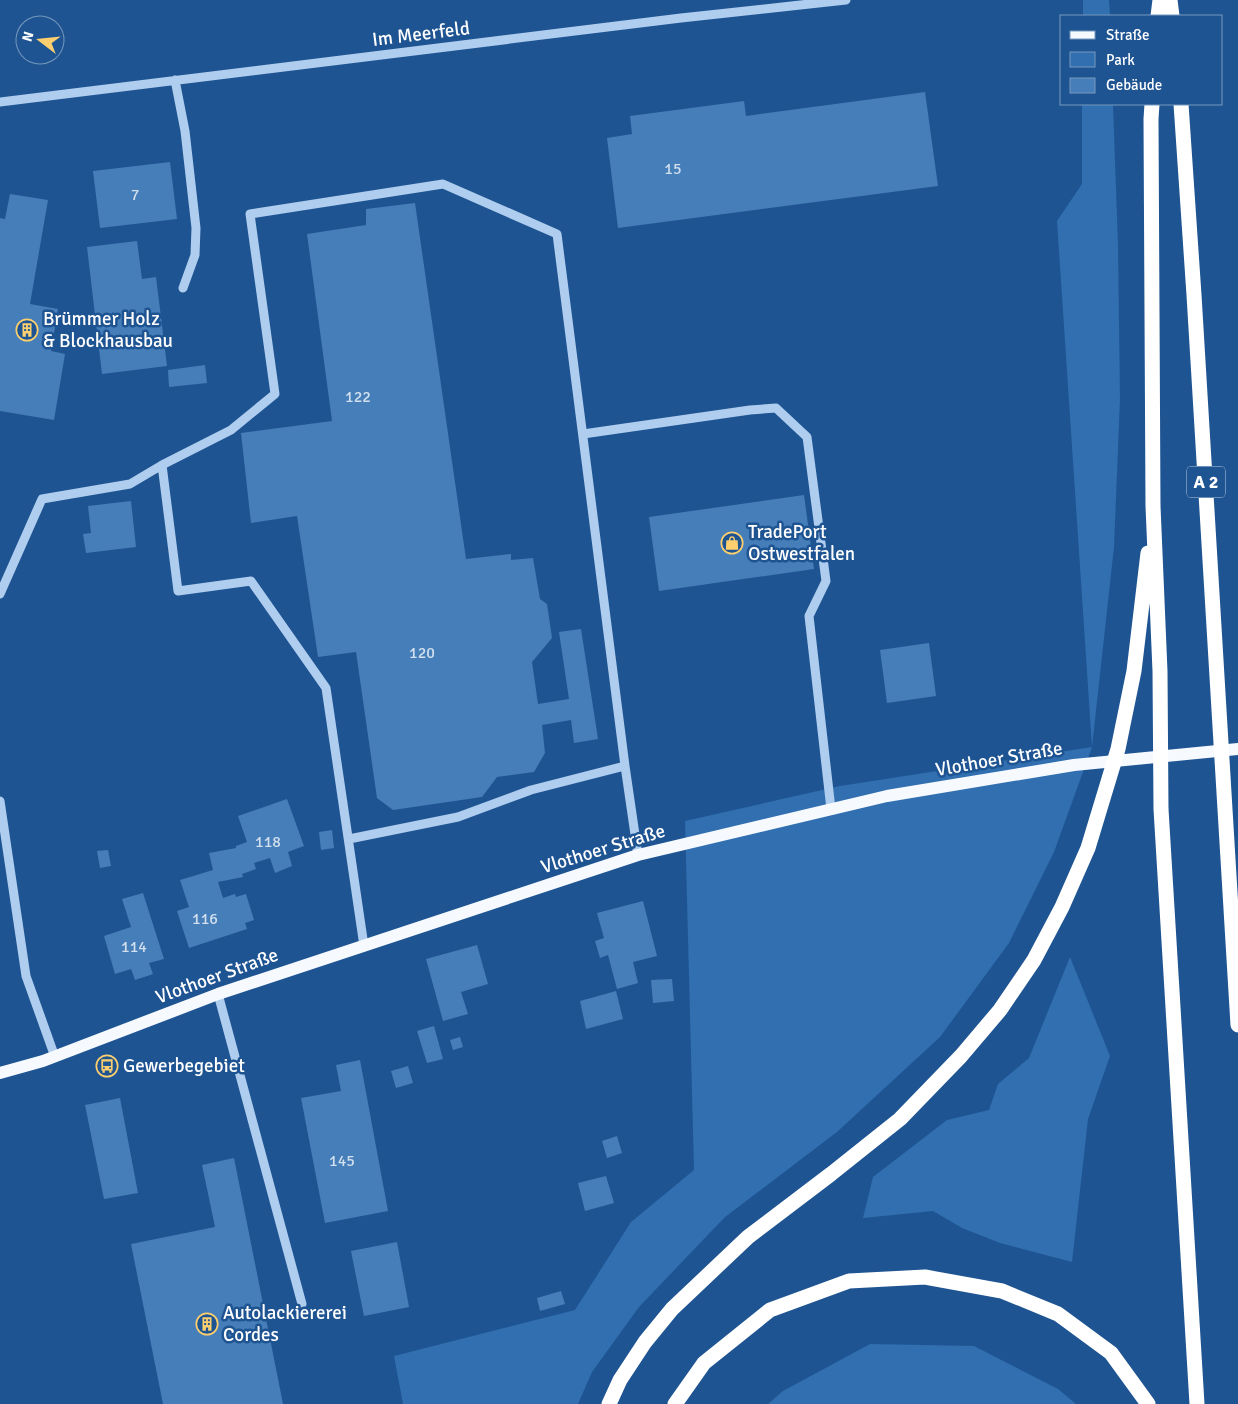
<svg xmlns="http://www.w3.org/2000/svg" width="1238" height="1404" font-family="Signika,sans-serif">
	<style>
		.green { fill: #316fb0 }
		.building { fill: #467eb9 }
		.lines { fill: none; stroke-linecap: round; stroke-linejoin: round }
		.minor { stroke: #afcdee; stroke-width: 9 }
		.major { stroke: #f6faff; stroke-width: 12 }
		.highway { stroke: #fff; stroke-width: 15 }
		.labels { text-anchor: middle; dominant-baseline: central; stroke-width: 5; stroke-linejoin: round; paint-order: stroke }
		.number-label { font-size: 16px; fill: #d1dfee }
		.shield { fill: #1e5492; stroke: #bcccde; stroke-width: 1 }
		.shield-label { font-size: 18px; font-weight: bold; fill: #fff }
		.street-label { font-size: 19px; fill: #fff; stroke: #1e5492 }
		.poi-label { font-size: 19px; fill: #fff; stroke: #1e5492; text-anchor: start }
	</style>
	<rect width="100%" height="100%" fill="#1e5492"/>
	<!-- green -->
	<path class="green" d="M1083,0H1109L1110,16H1083Z
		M1082,104H1113L1118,245L1120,399L1114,547L1092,747L1054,852L1009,943L940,1037L837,1132L725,1217L639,1307L592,1372L578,1404H403L394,1356L575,1310L631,1222L694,1170L685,821L840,786L1092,747L1057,221L1082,184Z
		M1070,957L1110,1056L1088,1119L1072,1262L1000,1243L962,1228L933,1211L863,1218L873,1177L947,1120L989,1110L998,1084L1029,1058Z
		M870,1344L974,1346L1058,1389L1076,1404H768L783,1391Z"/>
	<!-- building -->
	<path class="building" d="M925,92L938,186L618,228L607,138L632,134L630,116L744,101L746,116Z
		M170,162L177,219L100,228L93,171Z
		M10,194L48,200L30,304L58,309L51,351L65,354L54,420L0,411V218L5,219Z
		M415,203L466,559L511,554V560L533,558L540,599L547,604L552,638L532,662L538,704L569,699L559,632L581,629L598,739L574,743L571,720L542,725L545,753L534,772L497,777L482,797L393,810L377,798L356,652L318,657L297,516L251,523L241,433L332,421L307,234L366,225V209Z
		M137,241L142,279L156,277L167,366L102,374L87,247Z
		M205,365L207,383L169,387L168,370Z
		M804,495L814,569L659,591L649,517Z
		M131,501L136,547L86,553L83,534L91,533L88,506Z
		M929,643L936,696L887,703L880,650Z
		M287,799L304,846L288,852L292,866L275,873L270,858L254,863L256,869L242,874L243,877L218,882L223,898L235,894L236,897L246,894L254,920L245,923L247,929L189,948L177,911L189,907L180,880L213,870L209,853L236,848V846L247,842L238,816Z
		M332,830L334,848L321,850L319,832Z
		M108,850L111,866L100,868L97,851Z
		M143,893L164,959L149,963L153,974L135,980L131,969L115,974L104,936L131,927L122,899Z
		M643,901L657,956L633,962L638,983L617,989L608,955L600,958L595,941L604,938L597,913Z
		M477,945L488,984L461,992L468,1014L443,1021L426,959Z
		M672,979L674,1001L653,1003L651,980Z
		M616,991L623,1019L586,1029L580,1001Z
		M434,1026L443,1059L427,1063L417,1031Z
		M460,1037L463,1047L453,1050L450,1040Z
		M360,1060L388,1211L325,1223L301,1098L341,1091L336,1065Z
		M408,1066L413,1083L396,1088L391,1071Z
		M120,1098L138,1193L104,1199L85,1105Z
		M617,1136L622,1153L607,1158L602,1141Z
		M234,1158L283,1404H163L131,1244L215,1227L202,1165Z
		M606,1176L614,1203L585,1211L578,1183Z
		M397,1242L409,1307L364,1316L351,1251Z
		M561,1291L565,1304L540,1311L537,1298Z"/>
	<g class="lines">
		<!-- minor -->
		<path class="minor" d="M175,80L185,131L196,228L195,255L183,288
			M0,102L681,18L846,0
			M583,434L750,410L776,408L807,437L826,581L809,616L831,809
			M162,465L178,591L251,581L326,688L364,946
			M0,594L42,499L130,484L162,465L231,430L275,394L250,214L443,184L557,234L625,766L638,855
			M0,801L26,976L55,1057
			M349,839L458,817L531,790L625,766
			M218,994L302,1304"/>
		<!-- major -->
		<path class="major" d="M0,1073L43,1061L218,994L638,855L887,796L1074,765L1238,749"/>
		<!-- highway -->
		<path class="highway" d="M1170,0L1172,16
			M1158,16L1160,0
			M1152,104L1151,119L1153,506L1160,671L1161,809L1197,1404
			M1181,104L1194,295L1238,1025
			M609,1404L620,1380L645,1342L672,1309L748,1237L831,1174L900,1119L961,1056L1000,1010L1034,960L1062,907L1088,848L1118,749L1134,671L1148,553
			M675,1404L704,1363L770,1310L849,1281L925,1277L1002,1291L1058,1314L1111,1353L1148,1404"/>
	</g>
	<!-- icons -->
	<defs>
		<g id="building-ring" transform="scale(1.125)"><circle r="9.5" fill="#1e5492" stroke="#fdcf6e" stroke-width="1.5"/><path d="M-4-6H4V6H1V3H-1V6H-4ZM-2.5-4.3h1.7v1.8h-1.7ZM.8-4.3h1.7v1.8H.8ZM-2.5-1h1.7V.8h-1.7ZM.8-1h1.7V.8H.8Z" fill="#fdcf6e"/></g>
		<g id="shop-ring" transform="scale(1.125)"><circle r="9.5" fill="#1e5492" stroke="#fdcf6e" stroke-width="1.5"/><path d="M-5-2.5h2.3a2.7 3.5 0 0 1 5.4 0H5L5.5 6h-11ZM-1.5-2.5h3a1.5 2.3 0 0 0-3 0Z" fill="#fdcf6e"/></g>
		<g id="bus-ring" transform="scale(1.125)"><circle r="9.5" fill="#1e5492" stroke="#fdcf6e" stroke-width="1.5"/><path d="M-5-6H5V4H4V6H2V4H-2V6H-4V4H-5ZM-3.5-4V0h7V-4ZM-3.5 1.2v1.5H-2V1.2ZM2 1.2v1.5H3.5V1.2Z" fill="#fdcf6e"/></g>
	</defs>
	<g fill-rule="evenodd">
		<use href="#building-ring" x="27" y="330"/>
		<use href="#shop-ring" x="732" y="543"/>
		<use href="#bus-ring" x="107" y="1066"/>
		<use href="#building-ring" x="207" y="1324"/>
	</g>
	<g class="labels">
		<!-- number labels -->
		<g class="number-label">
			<text x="673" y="169">15</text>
			<text x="135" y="195">7</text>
			<text x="358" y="397">122</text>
			<text x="422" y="653">120</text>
			<text x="268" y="842">118</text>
			<text x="205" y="919">116</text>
			<text x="134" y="947">114</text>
			<text x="342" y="1161">145</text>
		</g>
		<!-- shield labels -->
		<rect class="shield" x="1187" y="466.5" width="38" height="31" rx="4"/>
		<g class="shield-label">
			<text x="1206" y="482">A 2</text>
		</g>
		<!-- street labels -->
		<g class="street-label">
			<text transform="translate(421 34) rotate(-7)">Im Meerfeld</text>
			<text transform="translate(999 759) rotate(-10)">Vlothoer Straße</text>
			<text transform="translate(603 849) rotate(-17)">Vlothoer Straße</text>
			<text transform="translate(217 976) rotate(-20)">Vlothoer Straße</text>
		</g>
		<!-- poi labels -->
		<g class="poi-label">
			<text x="43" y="319">Brümmer Holz<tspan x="43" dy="22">&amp; Blockhausbau</tspan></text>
			<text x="748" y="532">TradePort<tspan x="748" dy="22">Ostwestfalen</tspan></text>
			<text x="123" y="1066">Gewerbegebiet</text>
			<text x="223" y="1313">Autolackiererei<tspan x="223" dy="22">Cordes</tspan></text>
		</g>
	</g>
	<!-- legend -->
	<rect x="1060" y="15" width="162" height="90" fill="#1e5492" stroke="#7898be"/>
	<rect x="1070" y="31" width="25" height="8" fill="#f6faff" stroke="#7898be"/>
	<text x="1106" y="40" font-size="15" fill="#ffffff">Straße</text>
	<rect x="1070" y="52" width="25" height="15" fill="#316fb0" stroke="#7898be"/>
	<text x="1106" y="65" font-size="15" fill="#ffffff">Park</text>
	<rect x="1070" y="78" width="25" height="15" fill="#467eb9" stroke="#7898be"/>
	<text x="1106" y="90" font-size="15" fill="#ffffff">Gebäude</text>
	<!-- north arrow -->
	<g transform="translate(40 40) rotate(286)"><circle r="24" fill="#1e5492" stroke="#7898be"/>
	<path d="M0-4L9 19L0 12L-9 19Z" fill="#fdcf6e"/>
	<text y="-8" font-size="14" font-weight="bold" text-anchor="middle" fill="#ffffff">N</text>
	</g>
</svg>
